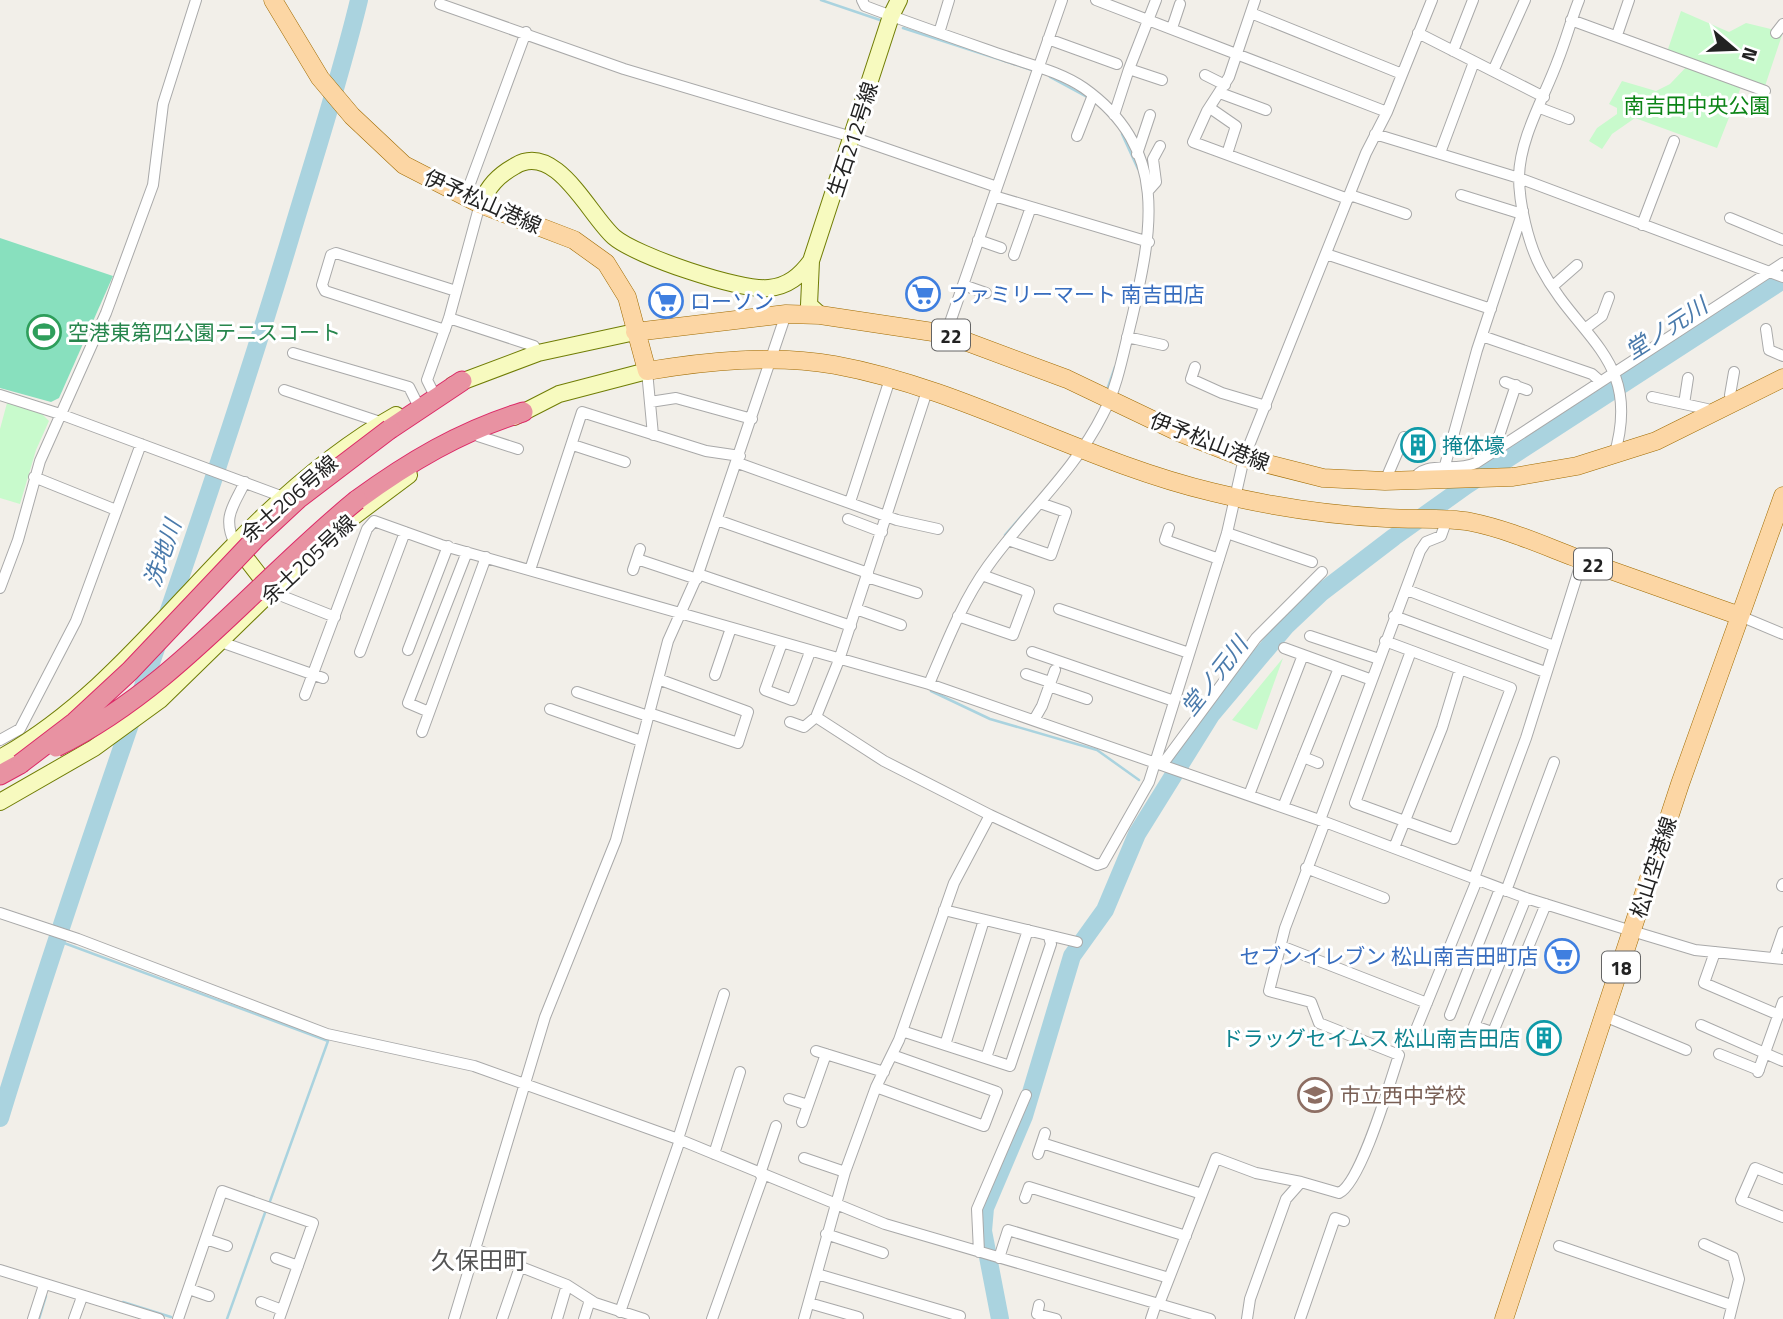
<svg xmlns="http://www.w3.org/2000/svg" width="1783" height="1319" font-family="'Titillium Web','Noto Sans JP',sans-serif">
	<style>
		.park { fill: #c8facc }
		.pitch { fill: #88e0be }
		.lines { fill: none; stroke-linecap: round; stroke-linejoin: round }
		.stream { stroke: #aad3df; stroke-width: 2.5 }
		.river { stroke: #aad3df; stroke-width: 18 }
		.street-casing { stroke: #a9a9a9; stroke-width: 12 }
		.secondary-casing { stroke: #707d05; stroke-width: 18 }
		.primary-casing { stroke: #a06b00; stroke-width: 19 }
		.highway-casing { stroke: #dc2a67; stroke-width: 21 }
		.street { stroke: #fff; stroke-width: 10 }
		.secondary { stroke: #f7fabf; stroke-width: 16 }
		.primary { stroke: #fcd6a4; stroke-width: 18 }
		.highway { stroke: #e892a2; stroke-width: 19 }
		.highway-bridge-casing { stroke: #dc2a67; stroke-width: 21; stroke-linecap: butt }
		.highway-bridge { stroke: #e892a2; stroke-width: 19 }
		.labels { text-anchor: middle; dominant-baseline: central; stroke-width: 6; stroke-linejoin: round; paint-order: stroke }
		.shield { fill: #fff; stroke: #646464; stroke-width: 2 }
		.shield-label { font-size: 19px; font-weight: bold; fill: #222 }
		.park-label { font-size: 21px; fill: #0c8416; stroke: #fff }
		.street-label { font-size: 21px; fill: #222; stroke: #fff }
		.shop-label { font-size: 21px; fill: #366cbe; stroke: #fff; text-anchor: start }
		.leisure-label { font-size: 21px; fill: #27864d; stroke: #fff; text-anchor: start }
		.culture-label { font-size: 21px; fill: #0d838f; stroke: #fff; text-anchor: start }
		.education-label { font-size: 21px; fill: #785e54; stroke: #fff; text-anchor: start }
		.water-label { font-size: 23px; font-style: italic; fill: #4a7aab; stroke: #fff }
		.quarter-label { font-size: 24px; fill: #555; stroke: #fff }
	</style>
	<rect width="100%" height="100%" fill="#f2efe9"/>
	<!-- park -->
	<path class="park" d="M1681,11L1729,32L1746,23L1783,32L1765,86L1741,87L1717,148L1635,118L1612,134L1602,149L1589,141L1597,128L1617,114V108L1609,104L1622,81L1656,91L1670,84L1691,62L1667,52Z
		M7,403L41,413L49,421L36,450L20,504L0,498V429Z
		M1283,658L1257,730L1232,720Z"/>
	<!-- pitch -->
	<path class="pitch" d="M0,238L113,276L59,398L51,402L0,388Z"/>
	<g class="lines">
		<!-- stream -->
		<path class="stream" d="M821,0L880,20
			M903,28L1032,70
			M1050,77L1087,97
			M1122,134L1138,169
			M1108,387L1115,367
			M1005,535L1026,511
			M931,691L990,719L1097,750L1139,780
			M56,940L328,1041L269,1204
			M123,1302L171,1317
			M39,1319L46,1296
			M227,1319L266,1210"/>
		<!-- river -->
		<path class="river" d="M0,1118C91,821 203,530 292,232C315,155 340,79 359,0
			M1000,1319L983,1231L985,1208L1024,1116L1072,956L1105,910L1137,834L1211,715L1286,626L1322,592L1394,537L1467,485L1783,280"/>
		<!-- street casing -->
		<g class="street-casing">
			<path id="street" d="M862,0L865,6C912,24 959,40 1005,56C1031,65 1061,72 1084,88C1170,149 1152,230 1132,318C1124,349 1118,386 1103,414C1074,472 1025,514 988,566C962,602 946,644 929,684
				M1096,0L1387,112
				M1255,0L1229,77L1207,111L1193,142L1348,199
				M1579,0C1571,20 1566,40 1558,60C1545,96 1520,137 1519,176C1519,204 1528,243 1541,268C1579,340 1643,359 1614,456
				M440,4L624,69L852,137L997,187
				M1251,13L1402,74
				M1571,20L1765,91
				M1172,28L1180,4
				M939,33L949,0
				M1418,33L1544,97
				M1776,33L1783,24
				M1617,35L1629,0
				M1048,39L1117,64
				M1453,51L1473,0
				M1129,69L1156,0
				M1493,71L1525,0
				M1205,75L1225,85
				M1220,93L1266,110
				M1210,108L1236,126L1227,154
				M1540,108L1569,119
				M1114,115L1129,69L1162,80
				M1375,134L1519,178L1783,277
				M1077,136L1093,95
				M1440,153L1474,62
				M1137,154L1150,115
				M1148,191L1156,182L1153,159L1160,146
				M1350,195L1406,214
				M1461,195L1522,214
				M994,196L1149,242
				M465,197L526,32
				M1730,218L1783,240
				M1642,225L1674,141
				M978,240L1001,248
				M1326,254L1491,309
				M1014,255L1031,207
				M963,285L986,293
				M1553,286L1577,265
				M449,318L534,346L538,353
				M1586,328L1602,316L1609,297
				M1766,329L1769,350L1783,356
				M445,330L325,291L322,285L331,255L336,253L456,291
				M946,334L1062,0
				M1482,336L1592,374L1600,381
				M1127,337L1163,345
				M293,353L409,387L417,403
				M1195,367L1191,379L1222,393L1266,406
				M647,371L653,435
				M1734,372L1730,395L1734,403
				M1505,382L1527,390
				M284,390L383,423
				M927,391L839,660L816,717L884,761L990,815
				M434,394L427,380L449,318L480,204
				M0,395L60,414L286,498
				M1652,397L1707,409L1710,415
				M650,402L676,398L752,419
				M1684,404L1688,378
				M478,436L518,449
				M573,445L625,462
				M1502,446L1499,436L1516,385
				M738,463L897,520L938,529
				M1444,469L1477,350L1523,211
				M34,477L116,510
				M1385,481L1404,437
				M1413,481C1423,459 1455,473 1476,463L1783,263
				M850,502L890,379
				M848,519L882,532
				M717,520L868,573
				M1169,528L1165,540L1219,559
				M1227,533L1312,562
				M1008,540L1051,555L1066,512L1040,503
				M235,544C222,517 233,507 245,482
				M637,559L697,579
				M530,570L582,412L706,451L740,456
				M633,570L640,549
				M698,574L851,626
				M867,577L917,593
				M0,588L18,540L40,461L106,313L153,185L163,104L196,0
				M1407,590L1554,646
				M272,592L335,617
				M856,609L901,625
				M1059,609L1189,653
				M958,616L1013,635L1029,592L982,575
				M1394,616L1545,672
				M1740,616L1783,634
				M1310,636L1379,659
				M1385,641L1511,688L1454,839L1355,803L1411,651
				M221,642L323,678
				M782,643L765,690L792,700L810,652
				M1284,648L1372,680
				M408,650L448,546
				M360,652L405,532
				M1032,652L1174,701
				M1026,674L1050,682
				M715,675L731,628
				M1049,686L1087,699
				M577,692L648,716
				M305,695L367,529L374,521L441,545L929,684L1325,822L1526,898L1622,928L1695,950L1783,959
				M550,709L641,741
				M429,712L408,703L467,552
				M649,713L738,743L748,712L658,679
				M1034,720L1042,706L1055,670
				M790,722L804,727L816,717
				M422,732L486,557
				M0,740L20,729L76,621L141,444
				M1303,757L1318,763
				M1162,765L1256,638L1322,572
				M1249,795L1303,655
				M1283,807L1339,668
				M1320,820L1420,551L1426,542L1441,536L1447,519
				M1394,848L1442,728L1460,669
				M1306,868L1384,898
				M1474,878L1526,738L1582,560
				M1782,886L1783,884
				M1506,891L1554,762
				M944,910L1077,942
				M0,913L78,939L327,1034L474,1066L678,1139L885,1224L1210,1319
				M1281,946L1427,1003
				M1715,952L1704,983L1779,1015
				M1774,958L1783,932
				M1450,1015L1500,889
				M1604,1016L1686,1050
				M1701,1025L1783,1061
				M902,1031L1010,1066L1051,944L1049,937
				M1415,1032L1477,880
				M1493,1032L1546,904
				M1501,1035L1474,1026L1526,898
				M945,1045L984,920
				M816,1051L884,1072
				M1719,1054L1759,1070
				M986,1058L1028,930
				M1758,1072L1783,1002
				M876,1087L984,1126L997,1092L892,1055
				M789,1099L808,1105
				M802,1122L826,1054
				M678,1139L724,994
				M1042,1143L1202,1194
				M714,1154L740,1072
				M1038,1154L1045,1133
				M804,1158L845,1172
				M760,1174L776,1126
				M1783,1179L1755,1168L1741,1200L1783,1217
				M1025,1198L1029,1187L1186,1236
				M826,1234L883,1253
				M206,1239L227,1246
				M1704,1244L1733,1257L1739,1279L1729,1319
				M1559,1246L1731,1305
				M475,1249L567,1285L595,1303L644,1319
				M979,1252L977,1209L1026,1095
				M276,1258L298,1266
				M999,1258L1008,1230L1169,1278
				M0,1270L159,1319
				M817,1274L960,1316
				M189,1289L209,1296
				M261,1302L282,1310
				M809,1303L858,1317
				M1159,1304L1216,1158L1256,1173L1301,1182
				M1039,1305L1037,1314L1056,1319
				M620,1312L680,1140
				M33,1319L44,1285
				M74,1319L82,1297
				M178,1319L222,1191L313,1223L279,1319
				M454,1319L545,1017L616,840L668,641L698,574L786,314
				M502,1319L520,1267
				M557,1319L567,1285
				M584,1319L590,1300
				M712,1319L763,1176
				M804,1319L845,1172L876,1087L899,1040L954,883L990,815L1097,865L1103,863L1149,782L1227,533L1244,458L1366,153L1387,112L1432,0
				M1151,1319L1156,1304
				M1247,1319L1250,1299L1286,1199L1301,1182L1339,1193C1361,1183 1390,1082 1399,1055L1319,1023L1311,1002L1269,991L1285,928L1325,822
				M1300,1319L1335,1218L1344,1221"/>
		</g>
		<!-- secondary casing -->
		<g class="secondary-casing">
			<path id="secondary" d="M480,204C489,186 497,176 515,166C556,141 589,215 614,237C636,256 740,291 769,288C788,286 800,276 811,261
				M820,315L809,305L811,261L891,16L899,0
				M453,385L538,353L635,332
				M514,417L559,394L647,371
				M337,529L409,475
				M235,544L272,592
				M0,758C95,705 159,621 235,544C282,496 337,448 396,415
				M0,802L94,748L160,700L321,543"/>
		</g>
		<!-- primary casing -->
		<g class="primary-casing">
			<path id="primary" d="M273,0L320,78L352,116L404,165L480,204L574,240L606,263L627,297L647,371C707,361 774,354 835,365C966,389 1082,461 1212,492C1268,506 1328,515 1386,518C1414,520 1443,517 1471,522C1506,529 1540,544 1574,557C1629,577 1684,596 1740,616
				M635,332L786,314L820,315L946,334L1067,379L1178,432L1244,458L1323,478L1385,481L1513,477L1577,466L1656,441L1783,378
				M1504,1319L1680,784L1783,496"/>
		</g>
		<!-- highway casing -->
		<g class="highway-casing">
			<path id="highway" d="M390,429L462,381
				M357,500C409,462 461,431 523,412
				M0,775L20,764"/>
		</g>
		<!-- street -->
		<use href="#street" class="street"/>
		<!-- secondary -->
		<use href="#secondary" class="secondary"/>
		<!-- primary -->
		<use href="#primary" class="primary"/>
		<!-- highway -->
		<use href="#highway" class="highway"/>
		<!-- highway-bridge casing -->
		<g class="highway-bridge-casing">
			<path id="highway-bridge" d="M56,747C174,689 256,582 357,500
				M20,764L75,722L130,671L256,538L298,499L390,429"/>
		</g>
		<!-- highway-bridge -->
		<use href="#highway-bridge" class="highway-bridge"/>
	</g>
	<!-- icons -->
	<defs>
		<g id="supermarket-ring" transform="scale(1.75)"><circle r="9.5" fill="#fff" stroke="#3f7fe0" stroke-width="1.5"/><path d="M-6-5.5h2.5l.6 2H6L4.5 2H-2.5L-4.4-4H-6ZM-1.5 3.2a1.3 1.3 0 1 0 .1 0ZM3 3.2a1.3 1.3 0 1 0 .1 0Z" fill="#3f7fe0"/></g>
		<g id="stadium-ring" transform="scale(1.75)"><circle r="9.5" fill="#fff" stroke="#2e9e5b" stroke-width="1.5"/><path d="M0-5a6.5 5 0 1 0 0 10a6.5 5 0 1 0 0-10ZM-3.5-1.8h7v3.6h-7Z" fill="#2e9e5b"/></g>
		<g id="building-ring" transform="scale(1.75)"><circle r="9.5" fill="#fff" stroke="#0f9aa8" stroke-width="1.5"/><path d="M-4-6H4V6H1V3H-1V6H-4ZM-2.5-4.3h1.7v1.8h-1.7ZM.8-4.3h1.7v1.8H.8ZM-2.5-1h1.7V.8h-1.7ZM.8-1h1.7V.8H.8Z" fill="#0f9aa8"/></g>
		<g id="school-ring" transform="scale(1.75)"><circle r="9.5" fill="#fff" stroke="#8d6e63" stroke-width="1.5"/><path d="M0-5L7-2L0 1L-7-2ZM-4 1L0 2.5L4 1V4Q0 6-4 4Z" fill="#8d6e63"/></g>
	</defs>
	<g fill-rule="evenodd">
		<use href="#supermarket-ring" x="923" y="294"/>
		<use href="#supermarket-ring" x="666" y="301"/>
		<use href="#stadium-ring" x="44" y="332"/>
		<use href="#building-ring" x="1418" y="445"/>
		<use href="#supermarket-ring" x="1562" y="956"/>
		<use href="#building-ring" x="1544" y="1038"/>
		<use href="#school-ring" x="1315" y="1095"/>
	</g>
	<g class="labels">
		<!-- shield labels -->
		<g class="shield">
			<rect x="932" y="319.5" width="38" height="31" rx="5"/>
			<rect x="1574" y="548.5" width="38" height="31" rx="5"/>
			<rect x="1602" y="951.5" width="38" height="31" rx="5"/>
		</g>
		<g class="shield-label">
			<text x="951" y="335">22</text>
			<text x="1593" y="564">22</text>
			<text x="1621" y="967">18</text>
		</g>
		<!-- park labels -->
		<g class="park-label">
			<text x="1697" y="105">南吉田中央公園</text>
		</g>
		<!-- street labels -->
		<g class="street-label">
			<text transform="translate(852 139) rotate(-72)">生石212号線</text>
			<text transform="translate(483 201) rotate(24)">伊予松山港線</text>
			<text transform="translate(1210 441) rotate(21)">伊予松山港線</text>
			<text transform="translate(289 498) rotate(-41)">余土206号線</text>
			<text transform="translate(308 559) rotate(-43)">余土205号線</text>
			<text transform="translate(1653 867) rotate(-72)">松山空港線</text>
		</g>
		<!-- shop labels -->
		<g class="shop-label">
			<text x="948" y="294">ファミリーマート 南吉田店</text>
			<text x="690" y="301">ローソン</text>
			<text x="1538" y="956" text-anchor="end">セブンイレブン 松山南吉田町店</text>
		</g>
		<!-- leisure labels -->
		<g class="leisure-label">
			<text x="68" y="332">空港東第四公園テニスコート</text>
		</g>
		<!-- culture labels -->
		<g class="culture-label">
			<text x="1442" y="445">掩体壕</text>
			<text x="1520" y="1038" text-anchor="end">ドラッグセイムス 松山南吉田店</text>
		</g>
		<!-- education labels -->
		<g class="education-label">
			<text x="1340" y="1095">市立西中学校</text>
		</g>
		<!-- water labels -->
		<g class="water-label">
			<text transform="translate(1666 328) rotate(-33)">堂ノ元川</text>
			<text transform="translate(162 553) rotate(-71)">洗地川</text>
			<text transform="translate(1214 676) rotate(-52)">堂ノ元川</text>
		</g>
		<!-- quarter labels -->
		<g class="quarter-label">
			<text x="479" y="1260">久保田町</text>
		</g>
	</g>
	<!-- north arrow -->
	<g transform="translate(1734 49) rotate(109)" stroke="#ffffff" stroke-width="5" paint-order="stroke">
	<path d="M0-5L12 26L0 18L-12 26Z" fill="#222222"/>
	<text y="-10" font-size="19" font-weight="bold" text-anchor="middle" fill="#222222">N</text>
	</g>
</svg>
